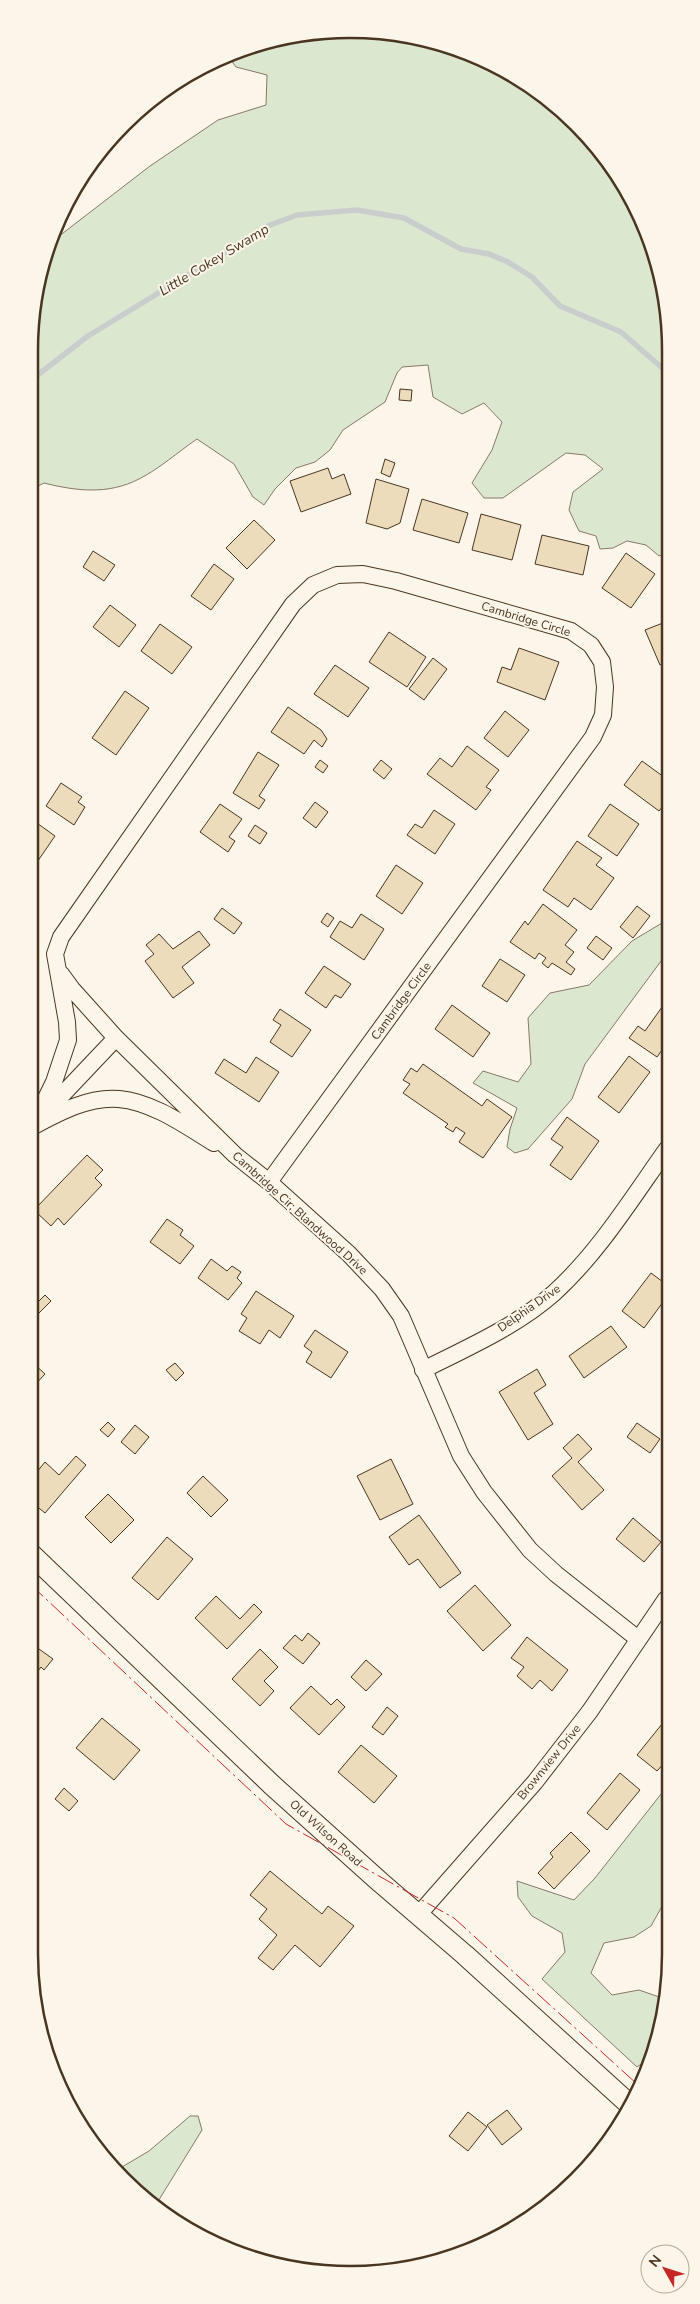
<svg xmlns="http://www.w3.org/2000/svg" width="700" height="2304" font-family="'Nunito Sans',sans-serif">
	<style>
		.green { fill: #dce7d0; stroke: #887966 }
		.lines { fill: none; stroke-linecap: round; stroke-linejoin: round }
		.stream { stroke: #c9cecd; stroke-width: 5.5 }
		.building { fill: #ecdcbc; stroke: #4a3520 }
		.minor-casing { stroke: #4a3520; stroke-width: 18 }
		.tertiary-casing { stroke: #4a3520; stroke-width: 22 }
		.minor { stroke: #fbf6e9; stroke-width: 16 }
		.tertiary { stroke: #fbf6e9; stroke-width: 20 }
		.power { stroke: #c62828; stroke-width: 1; stroke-dasharray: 18 4 2.5 4; stroke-linecap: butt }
		.labels { text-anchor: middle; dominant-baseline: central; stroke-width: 4; stroke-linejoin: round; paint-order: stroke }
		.street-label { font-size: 12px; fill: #4a3520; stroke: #fbf6e9 }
		.water-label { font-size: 14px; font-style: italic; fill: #4a3520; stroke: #fbf6e9 }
		.rim { fill: none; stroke: #4a3520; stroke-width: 2.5 }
	</style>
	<rect width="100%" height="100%" fill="#fbf6e9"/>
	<!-- green -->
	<path class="green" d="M288,35H389L395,40L433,42L510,72L591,138L638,208L669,308L668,552L659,556L646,545L627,541L613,548L600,549L596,536L579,531L569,510L573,492L603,469L585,455L566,453L503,498H484L472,483L492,450L502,422L484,403L462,414L433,397L428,365L402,367L397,373L385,402L343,430L330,450L315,462L296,468L275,489L264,505L253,497L234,464L197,439C178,452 159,469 139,479C108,495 76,491 44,483L34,488L35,287L54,240L150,166L218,120L266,105L267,75L236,67L230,59Z
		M667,920V953L585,1064L572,1099L528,1149L515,1153L507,1147L510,1129L517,1108L473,1083L483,1071L518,1082L531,1064L528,1018L550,993L589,985L632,941Z
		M665,1789V1901L651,1926L634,1937L604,1943L591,1973L612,1995L639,1990L665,1999V2017L647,2060L637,2067L542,1979L565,1952L562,1933L532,1916L518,1897L517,1881L574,1900L595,1878Z
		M190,2116H198L202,2130L157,2203L117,2173L122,2167L149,2151Z"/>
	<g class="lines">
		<!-- stream -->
		<path class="stream" d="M35,377L88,336L270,225L297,215L357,210L404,218L461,249L489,254L508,262L532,277L560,306L621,332L668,373"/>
	</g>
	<!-- building -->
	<path class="building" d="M400,389L412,390L411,401L399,400Z
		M385,459L395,463L390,477L381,473Z
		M328,468L332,479L344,474L351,494L301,512L290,481Z
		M376,479L409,489L400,523L387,529L366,523Z
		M422,499L468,513L459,543L413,530Z
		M481,514L521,525L512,560L472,550Z
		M254,520L275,540L247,569L226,548Z
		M542,535L589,546L583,575L535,564Z
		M93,551L115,565L104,581L83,567Z
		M626,553L655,574L631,608L602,588Z
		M214,564L234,579L211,610L191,596Z
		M110,605L136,625L119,647L93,627Z
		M668,621V662L660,665L645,630Z
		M160,624L192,647L172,674L141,651Z
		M389,632L426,657L407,687L369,662Z
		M519,648L559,662L545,700L497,682L502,667L511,670Z
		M433,658L447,669L424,700L409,689Z
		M335,665L369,688L348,717L314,694Z
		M125,691L149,708L116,755L92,738Z
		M288,707L321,730L327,739L322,747L314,740L304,754L271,732Z
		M505,711L529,730L508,757L484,738Z
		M467,746L499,770L486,787L491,790L476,810L427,774L440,758L452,767Z
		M258,752L279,765L259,796L265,800L259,809L233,793Z
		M320,760L328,766L323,773L315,767Z
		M381,760L392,769L384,779L373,770Z
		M642,761L668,780V800L659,811L624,785Z
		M61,783L82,797L78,802L85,807L74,825L46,806Z
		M315,802L328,812L316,828L303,818Z
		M220,804L242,819L229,837L235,841L228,852L200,832Z
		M610,804L639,824L617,856L588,836Z
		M434,810L455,824L435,854L407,835L415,824L422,828Z
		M34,821L55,836L33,868V822Z
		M255,825L267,833L260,844L248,836Z
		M577,841L602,858L596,865L614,878L591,910L574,898L568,907L543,890Z
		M396,865L423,883L402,914L376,896Z
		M543,904L577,930L565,945L574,952L566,962L575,969L571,975L552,963L548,968L542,963L546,958L539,953L535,959L510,942L525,921L528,925Z
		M637,906L650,916L633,938L620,927Z
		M222,908L242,923L234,934L214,919Z
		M327,913L334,918L328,927L321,922Z
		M361,914L384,929L364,960L330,937L340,921L352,928Z
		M199,931L210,945L182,967L194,983L173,998L145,961L154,954L146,945L159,934L173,949Z
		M596,936L612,948L603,960L587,948Z
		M500,959L525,975L507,1002L482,986Z
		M324,966L351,984L341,998L335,995L326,1008L305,993Z
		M667,1000V1043L657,1057L629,1038L638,1026L645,1031Z
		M452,1005L490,1033L473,1057L435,1029Z
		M280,1009L311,1030L292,1057L270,1042L281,1025L273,1020Z
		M629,1056L650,1072L619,1113L598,1097Z
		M256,1057L279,1072L259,1102L215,1073L224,1059L246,1073Z
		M423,1064L482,1106L487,1099L512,1117L483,1158L459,1142L465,1133L456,1127L453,1132L445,1127L448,1124L403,1093L410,1084L403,1080L411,1068L417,1072Z
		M567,1117L599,1141L571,1180L550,1165L563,1147L551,1139Z
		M87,1155L103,1170L95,1178L102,1185L64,1225L58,1218L51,1226L34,1210Z
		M167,1219L183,1230L180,1235L194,1246L180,1264L150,1242Z
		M211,1259L227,1271L232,1266L241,1272L237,1278L242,1283L228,1300L198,1278Z
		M651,1273L667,1285L666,1298L644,1328L622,1311Z
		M256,1291L294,1316L280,1338L269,1330L260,1344L239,1331L247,1318L241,1314Z
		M45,1295L51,1301L34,1318L31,1315V1309Z
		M611,1326L627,1347L584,1378L569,1356Z
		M315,1330L348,1352L331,1378L306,1362L312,1352L304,1346Z
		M31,1361L45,1374L31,1389Z
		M175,1363L184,1373L176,1381L166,1370Z
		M537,1369L546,1385L534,1393L553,1424L528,1440L499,1392Z
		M108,1422L115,1429L108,1437L100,1430Z
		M637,1423L660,1439L650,1453L627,1437Z
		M135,1425L149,1437L135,1454L121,1442Z
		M578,1434L592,1449L578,1462L604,1490L582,1510L552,1476L572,1458L563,1448Z
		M76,1456L86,1465L45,1513L30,1501L31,1479L45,1462L59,1475Z
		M391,1459L413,1504L380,1520L357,1476Z
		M203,1476L228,1500L211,1517L187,1493Z
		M108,1494L134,1520L111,1543L85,1517Z
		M419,1515L461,1573L440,1588L418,1559L409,1565L389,1537Z
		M633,1518L661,1542L644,1562L616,1539Z
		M167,1537L193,1559L158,1600L132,1578Z
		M475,1585L511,1625L483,1651L447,1611Z
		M216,1596L240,1619L254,1604L262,1612L227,1649L195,1618Z
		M308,1633L320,1643L303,1664L283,1648L295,1635L302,1641Z
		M527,1637L568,1670L552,1691L540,1680L532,1689L517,1676L524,1667L511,1658Z
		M39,1649L53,1659L44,1670L41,1667L30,1681V1652L33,1655Z
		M260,1649L278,1667L264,1681L274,1691L260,1706L232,1679Z
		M366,1660L382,1674L366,1691L351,1677Z
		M311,1686L331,1705L337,1699L345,1707L319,1735L290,1708Z
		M387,1707L398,1716L383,1735L372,1727Z
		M102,1718L140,1750L114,1780L76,1748Z
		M666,1719V1761L657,1771L637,1755Z
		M361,1745L397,1776L374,1803L338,1772Z
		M620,1773L640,1790L607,1830L587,1813Z
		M64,1788L78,1801L69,1811L55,1799Z
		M571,1832L590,1851L554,1889L538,1873L553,1857L550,1853Z
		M270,1871L322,1914L328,1906L354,1926L320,1967L295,1945L273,1970L258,1958L277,1935L259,1919L267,1909L250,1895Z
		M507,2110L522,2129L502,2145L487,2125Z
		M468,2112L487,2127L468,2151L449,2136Z"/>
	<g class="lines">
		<!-- minor casing -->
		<g class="minor-casing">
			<path id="minor" d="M61,974L72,989L116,1038L235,1155L269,1182L349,1254L382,1289L401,1316L461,1456L484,1492L530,1550L556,1574L638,1639
				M44,1114L116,1038
				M32,1127L54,1082L68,1040L67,1022L55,954L61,937L293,604L313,585L337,575L363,574L396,581L571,631L591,645L602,662L605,687L603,715L593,737L269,1182
				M32,1127C58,1113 89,1096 119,1099C153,1102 186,1126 214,1143
				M423,1370C467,1348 517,1326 554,1293C599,1252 632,1198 667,1149
				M419,1914L535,1782L590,1711L666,1599"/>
		</g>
		<!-- tertiary casing -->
		<g class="tertiary-casing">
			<path id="tertiary" d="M30,1553L272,1785L380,1882L465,1955L629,2104"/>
		</g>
		<!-- minor -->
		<use href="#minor" class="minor"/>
		<!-- tertiary -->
		<use href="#tertiary" class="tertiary"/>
		<!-- power -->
		<path class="power" d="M30,1584L286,1824L454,1918L637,2084"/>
	</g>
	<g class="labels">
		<!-- street labels -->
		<g class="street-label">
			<text transform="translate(526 619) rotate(17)">Cambridge Circle</text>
			<text transform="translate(401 1001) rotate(-54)">Cambridge Circle</text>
			<text transform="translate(300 1213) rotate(42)">Cambridge Cir; Blandwood Drive</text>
			<text transform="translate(529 1308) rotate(-35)">Delphia Drive</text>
			<text transform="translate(549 1762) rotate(-51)">Brownview Drive</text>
			<text transform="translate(326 1833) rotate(42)">Old Wilson Road</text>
		</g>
		<!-- water labels -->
		<g class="water-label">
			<text transform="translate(214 260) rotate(-31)">Little Cokey Swamp</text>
		</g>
	</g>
	<!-- crop -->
	<path d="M0 0H700V2304H0ZM350 38H350A312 312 0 0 1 662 350V1954A312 312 0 0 1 350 2266H350A312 312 0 0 1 38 1954V350A312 312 0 0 1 350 38Z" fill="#fbf6e9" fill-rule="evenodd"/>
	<path class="rim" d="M350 38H350A312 312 0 0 1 662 350V1954A312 312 0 0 1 350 2266H350A312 312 0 0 1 38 1954V350A312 312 0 0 1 350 38Z"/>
	<!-- north arrow -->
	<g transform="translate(665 2269) rotate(309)"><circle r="24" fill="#fbf6e9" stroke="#b4a999"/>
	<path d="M0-4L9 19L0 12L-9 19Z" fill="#c62828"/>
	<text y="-8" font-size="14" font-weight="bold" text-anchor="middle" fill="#4a3520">N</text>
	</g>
</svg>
